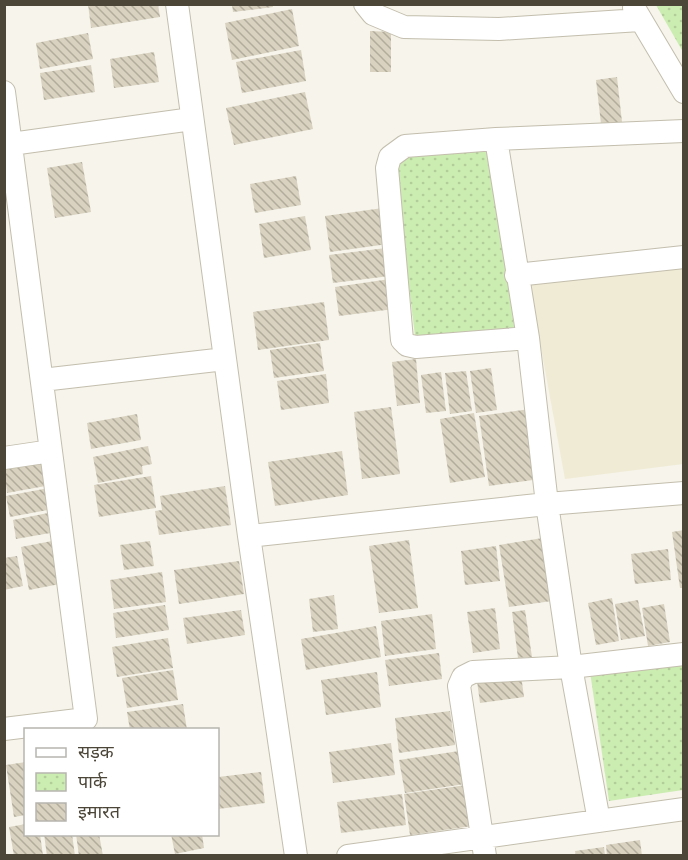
<svg xmlns="http://www.w3.org/2000/svg" width="688" height="860" font-family="'IBM Plex Sans','Noto Sans Devanagari',sans-serif">
	<style>
		.education { fill: #f0ebd4 }
		.park { fill: url(#park-dots) }
		.building { fill: url(#building-back-hatch) }
		.lines { fill: none; stroke-linecap: round; stroke-linejoin: round }
		.minor-casing { stroke: #c3bead; stroke-width: 24 }
		.minor { stroke: #fff; stroke-width: 22 }
	</style>
	<defs>
		<pattern id="park-dots" width="8" height="8" patternUnits="userSpaceOnUse" patternTransform="scale(1.5)"><rect width="8" height="8" fill="#ccedb2"/><path d="M2 2h.1M6 6h.1" fill="none" stroke="#b1cd9a" stroke-width="1.8" stroke-linecap="round"/></pattern>
		<pattern id="building-back-hatch" width="6" height="6" patternUnits="userSpaceOnUse" patternTransform="scale(1.5)"><rect width="6" height="6" fill="#d9d2c0"/><path d="M-1 5l2 2M0 0l6 6M5-1l2 2" fill="none" stroke="#b2ac9d"/></pattern>
	</defs>
	<rect width="100%" height="100%" fill="#f6f4eb"/>
	<!-- education -->
	<path class="education" d="M683,257V464L565,479L527,271Z"/>
	<!-- park -->
	<path class="park" d="M656,5H683V52Z
		M489,151L515,333L415,336L393,154Z
		M683,654V790L609,801L589,665Z"/>
	<!-- building -->
	<path class="building" d="M88,4H158L160,17L91,28Z
		M232,4H272L273,7L233,12Z
		M292,9L299,46L232,60L225,23Z
		M370,31L391,32V72H370Z
		M88,33L93,59L40,69L36,43Z
		M301,50L306,81L242,93L236,62Z
		M154,52L159,82L114,88L110,59Z
		M91,65L95,92L44,100L40,73Z
		M617,77L622,122L601,124L596,80Z
		M305,92L313,129L234,145L226,108Z
		M82,162L91,212L55,218L47,168Z
		M296,176L301,205L255,213L250,184Z
		M383,208L388,244L330,252L325,216Z
		M305,216L311,250L264,258L259,224Z
		M386,248L390,276L333,283L329,255Z
		M390,279L394,309L339,316L335,287Z
		M324,302L329,340L258,350L253,312Z
		M320,343L324,371L274,378L270,350Z
		M416,359L420,403L397,406L392,362Z
		M491,368L497,410L476,413L470,371Z
		M466,371L472,411L450,414L445,373Z
		M441,372L446,411L426,413L421,375Z
		M326,374L329,403L281,410L277,381Z
		M391,407L400,474L362,479L354,412Z
		M530,409L540,479L489,486L479,416Z
		M474,413L485,477L450,483L440,419Z
		M137,414L141,440L91,449L87,423Z
		M148,446L152,464L142,466L143,474L98,483L93,457Z
		M342,451L348,495L275,506L268,462Z
		M47,460L51,485L7,493L4,468Z
		M151,476L156,508L99,517L94,485Z
		M225,486L231,525L159,535L155,511L162,510L160,496Z
		M49,488L53,509L10,517L6,496Z
		M53,512L56,532L16,539L13,520Z
		M684,530V588H680L672,532Z
		M549,537L559,600L509,607L499,545Z
		M57,540L65,583L29,590L21,547Z
		M409,540L418,608L379,613L369,546Z
		M150,541L154,566L124,570L120,545Z
		M496,546L500,581L465,585L461,551Z
		M668,549L671,580L635,584L631,554Z
		M17,556L23,586L4,590V558Z
		M239,561L244,594L179,604L174,570Z
		M162,572L166,602L114,609L110,580Z
		M334,595L338,629L313,632L309,599Z
		M612,598L619,641L596,645L588,603Z
		M638,600L645,636L621,640L615,604Z
		M664,604L670,642L648,646L642,608Z
		M165,605L169,630L116,638L113,613Z
		M495,608L500,649L473,653L467,612Z
		M241,610L245,635L187,644L183,618Z
		M525,610L532,657L518,658L512,612Z
		M432,614L436,649L385,656L381,621Z
		M376,626L381,657L306,670L301,639Z
		M168,638L173,668L117,677L112,647Z
		M439,653L442,679L389,686L385,660Z
		M173,670L178,700L127,708L122,678Z
		M377,672L381,707L326,715L321,680Z
		M521,675L524,697L480,703L477,681Z
		M183,704L187,730H130L127,712Z
		M450,711L455,745L399,753L395,718Z
		M391,743L395,775L333,783L329,752Z
		M459,751L465,784L405,793L399,760Z
		M26,762V815L14,817L6,765Z
		M261,772L265,803L218,809V777Z
		M466,785L472,826L410,835L404,794Z
		M402,794L406,825L341,833L337,802Z
		M26,824V834H40L43,856H14L9,827Z
		M44,834H72L75,856H47Z
		M76,834H99L103,856H79Z
		M171,834H202L204,848L175,854Z
		M640,840L642,856H607L606,845Z
		M604,847L605,856H576L575,851Z"/>
	<g class="lines">
		<!-- minor casing -->
		<g class="minor-casing">
			<path id="minor" d="M177,4L249,536L296,856
				M365,4L373,14L404,27L499,29L640,20
				M634,8L684,92
				M4,92L86,719L4,729
				M496,139L528,338L547,504L571,667L599,821
				M4,145L192,119
				M516,275L684,257
				M528,338L416,347L407,345L402,340L387,168L390,157L405,146L496,139L684,131
				M42,380L225,359
				M4,458L51,451
				M249,536L547,504L684,493
				M348,856L684,809
				M485,856L459,686L463,677L473,672L571,667L684,654"/>
		</g>
		<!-- minor -->
		<use href="#minor" class="minor"/>
	</g>
	<!-- border -->
	<rect width="688" height="860" fill="none" stroke="#4c4638" stroke-width="12"/>
	<!-- legend -->
	<rect x="24" y="728" width="195" height="108" fill="#ffffff" stroke="#b7b5af" stroke-width="1.5"/>
	<rect x="36" y="748" width="30" height="9" fill="#ffffff" stroke="#b7b5af" stroke-width="1.5"/>
	<text x="78" y="758" font-size="18" fill="#4c4638">सड़क</text>
	<rect x="36" y="773" width="30" height="18" fill="url(#park-dots)" stroke="#b7b5af" stroke-width="1.5"/>
	<text x="78" y="788" font-size="18" fill="#4c4638">पार्क</text>
	<rect x="36" y="803" width="30" height="18" fill="url(#building-back-hatch)" stroke="#b7b5af" stroke-width="1.5"/>
	<text x="78" y="818" font-size="18" fill="#4c4638">इमारत</text>
</svg>
